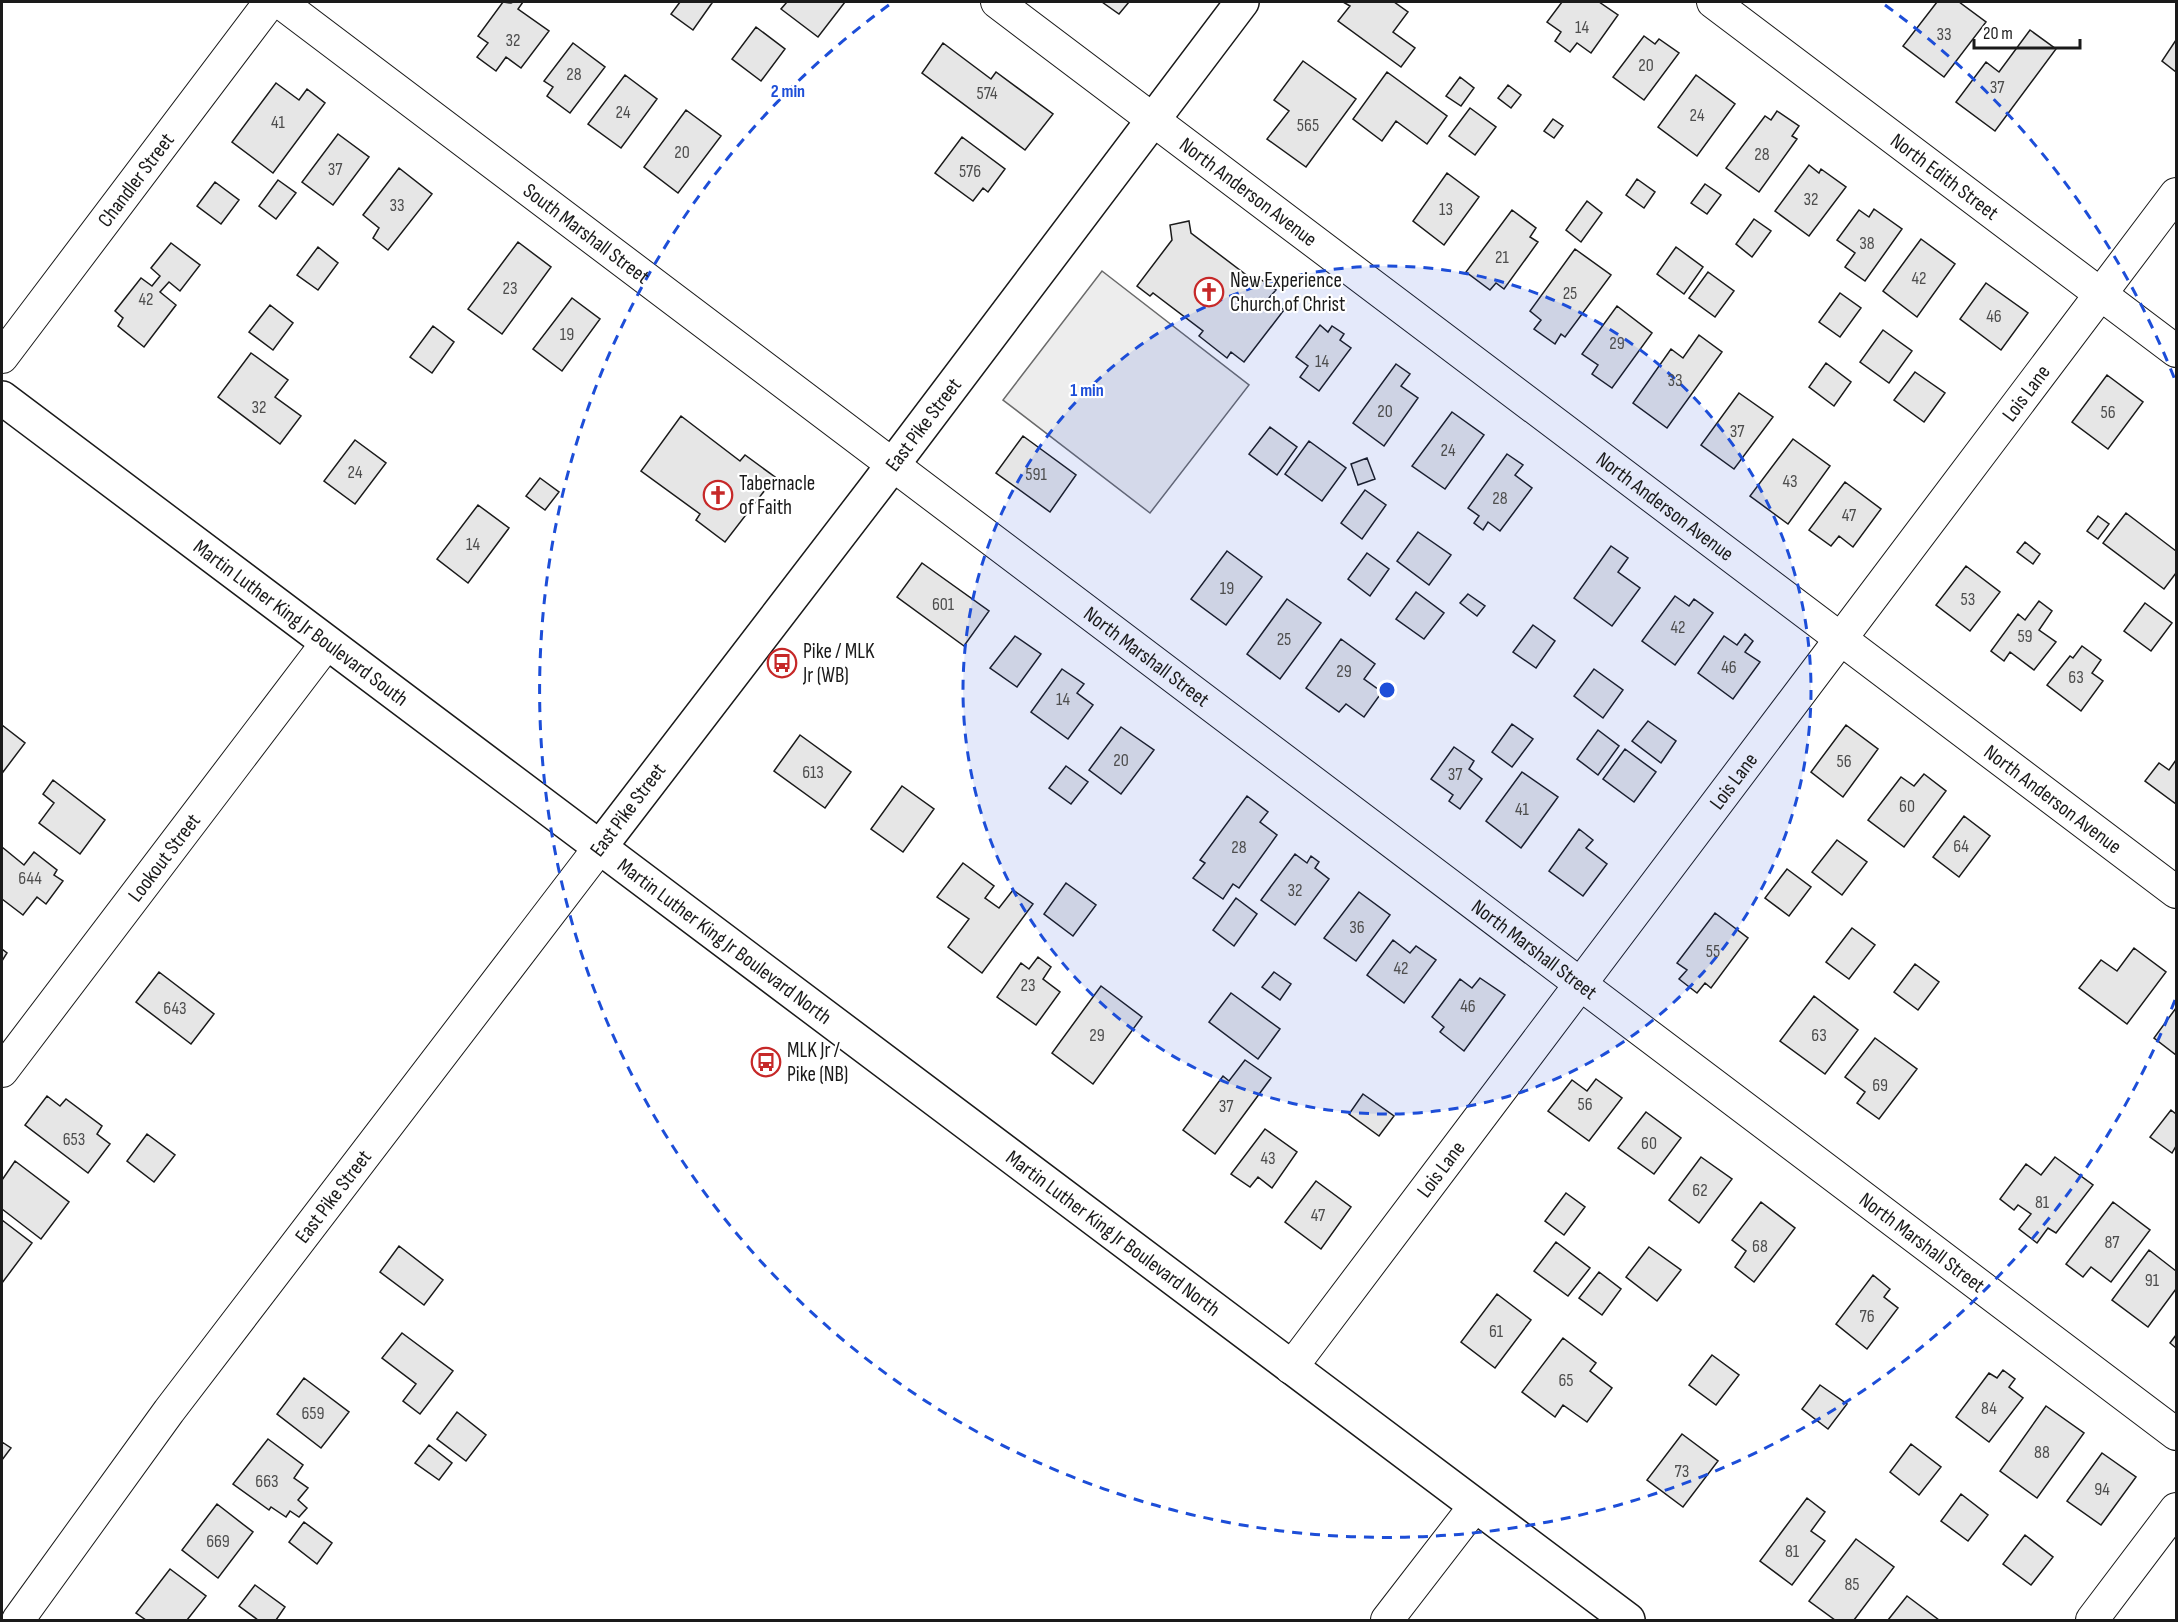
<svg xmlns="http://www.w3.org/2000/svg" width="2178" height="1622" font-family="'Sofia Sans Condensed',sans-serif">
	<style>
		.parking { fill: #ededed; stroke: #6a6a6a; stroke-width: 1.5 }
		.building { fill: #e6e6e6; stroke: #1a1a1a; stroke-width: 1.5 }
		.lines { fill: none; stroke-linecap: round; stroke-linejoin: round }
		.minor-casing { stroke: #1a1a1a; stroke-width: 34 }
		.tertiary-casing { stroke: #1a1a1a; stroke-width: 36 }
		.secondary-casing { stroke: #1a1a1a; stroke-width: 36 }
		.minor { stroke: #fff; stroke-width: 32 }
		.tertiary { stroke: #fff; stroke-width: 33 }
		.secondary { stroke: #fff; stroke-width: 33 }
		.ring { fill: none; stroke: #1d4ed8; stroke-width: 3; stroke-dasharray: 10 8 }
		.labels { text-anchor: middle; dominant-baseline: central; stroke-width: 4.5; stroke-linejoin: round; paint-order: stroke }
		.number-label { font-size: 18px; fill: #4d4d4d }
		.street-label { font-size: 21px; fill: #1a1a1a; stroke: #fff }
		.poi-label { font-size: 21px; fill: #1a1a1a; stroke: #fff; text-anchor: start }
		.centre { fill: #1d4ed8; stroke: #fff; stroke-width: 3 }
		.ring-label { font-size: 18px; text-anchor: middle; font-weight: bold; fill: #1d4ed8; stroke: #fff; stroke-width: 4.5; stroke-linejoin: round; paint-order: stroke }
	</style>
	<rect width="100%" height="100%" fill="#fff"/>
	<!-- parking -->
	<path class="parking" d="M1102,271L1249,385L1150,513L1003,400Z"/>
	<!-- building -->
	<path class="building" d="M503,2L511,3L513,2H523L518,9L549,31L521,68L506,57L496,71L477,57L488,43L478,36Z
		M680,2H711L712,3L693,30L671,14Z
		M787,2H845L818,37L781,9Z
		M1102,2H1129L1119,14Z
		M1343,2H1394L1408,12L1393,32L1415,48L1401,67L1338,21L1350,6Z
		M1562,2H1599L1618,15L1591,53L1577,43L1570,52L1555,41L1561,32L1547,22Z
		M1937,2H1959L1986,22L1944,77L1903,46Z
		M756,27L785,49L761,81L732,59Z
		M2030,30L2056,49L1995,131L1956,102L1986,62L1999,72Z
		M1644,36L1655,44L1659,39L1679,53L1644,100L1613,77Z
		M2176,40V72L2162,61Z
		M573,43L605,67L570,113L547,96L553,87L544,81Z
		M943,43L991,79L996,72L1053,114L1025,150L922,73Z
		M1303,61L1356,99L1306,167L1267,139L1289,111L1274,100Z
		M1387,72L1447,116L1427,144L1396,121L1382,141L1353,119Z
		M625,75L657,99L621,148L588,124Z
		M1696,75L1735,104L1697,156L1658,127Z
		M1460,77L1474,88L1461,106L1446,96Z
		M276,83L299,100L307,89L325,103L273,173L232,142Z
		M1508,85L1521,95L1511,108L1498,98Z
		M1470,108L1496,127L1475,155L1449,136Z
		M686,110L721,136L678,193L644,167Z
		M1777,111L1799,126L1792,136L1797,139L1759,192L1726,168L1765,116L1771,120Z
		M1553,119L1563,126L1554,138L1544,131Z
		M338,134L369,157L333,205L302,182Z
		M962,137L1005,169L988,192L983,188L973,201L935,173Z
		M1809,165L1819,173L1821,169L1846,187L1809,236L1775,211Z
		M399,168L432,194L388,250L373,238L379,228L363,215Z
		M1447,173L1479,197L1444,245L1413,221Z
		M1637,179L1655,192L1644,208L1626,195Z
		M278,180L296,193L276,219L259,206Z
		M215,182L239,200L221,224L197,206Z
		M1705,184L1721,195L1707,214L1691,203Z
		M1587,201L1602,213L1581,242L1566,230Z
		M1874,209L1902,229L1865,281L1845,267L1855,253L1837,240L1859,210L1869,217Z
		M1512,210L1536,228L1530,237L1538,242L1504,289L1496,283L1490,290L1466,272Z
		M1754,219L1771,231L1752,257L1736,244Z
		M1189,221L1191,233L1257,283L1260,279L1276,290L1268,299L1284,310L1244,362L1231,352L1227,358L1199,336L1203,331L1153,293L1150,296L1137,286L1172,240L1170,225Z
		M1921,239L1955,264L1917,317L1883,291Z
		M518,242L551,267L502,334L468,309Z
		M171,243L200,265L180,291L169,282L160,292L176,305L144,347L118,326L123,318L115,311L141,278L152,286L160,276L151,268Z
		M318,247L338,263L318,290L297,275Z
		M1676,247L1703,267L1684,294L1657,274Z
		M1575,249L1611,275L1565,337L1561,334L1555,344L1534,329L1541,320L1530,311Z
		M1708,272L1734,291L1715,317L1689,298Z
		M1986,283L2028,313L2001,350L1960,319Z
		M1840,293L1861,308L1840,337L1819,322Z
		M572,298L600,319L562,371L533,349Z
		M270,305L293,323L273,350L249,332Z
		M1617,306L1652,333L1612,388L1592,374L1598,365L1582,354Z
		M1320,325L1328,332L1332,326L1344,334L1340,340L1351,348L1319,391L1300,377L1308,366L1296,357Z
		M433,326L454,342L432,373L410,357Z
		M1883,330L1912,351L1889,383L1860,362Z
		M1699,335L1722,352L1667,428L1633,403L1671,349L1683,358Z
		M251,353L288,380L275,397L301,416L280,444L218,397Z
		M1826,363L1851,382L1834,406L1809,387Z
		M1396,364L1410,374L1401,386L1418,398L1384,446L1353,423Z
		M1915,372L1945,393L1924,422L1894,400Z
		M2107,375L2143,402L2108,449L2072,422Z
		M1739,393L1773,417L1734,469L1701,445Z
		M1452,412L1484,435L1445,489L1412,466Z
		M681,416L740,461L745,455L775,477L725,542L696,520L700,514L641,471Z
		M1270,427L1297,447L1277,475L1249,454Z
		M1023,436L1076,475L1050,512L996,473Z
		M1793,439L1830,466L1788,524L1750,496Z
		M355,440L386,463L355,504L324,481Z
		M1309,441L1346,468L1322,501L1285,474Z
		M1507,454L1523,465L1515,475L1532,488L1500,531L1488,522L1483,530L1474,523L1479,516L1468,508Z
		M1367,458L1375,479L1358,485L1351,464Z
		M540,478L559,492L545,510L526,496Z
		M1845,482L1881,509L1853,547L1839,536L1831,546L1809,530Z
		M1365,490L1386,505L1362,539L1341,523Z
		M478,505L509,528L468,583L437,559Z
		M2126,513L2176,551V573L2164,589L2103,543Z
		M2098,516L2109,524L2098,539L2087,531Z
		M1418,532L1451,555L1429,585L1397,561Z
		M2025,542L2040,554L2033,564L2017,552Z
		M1611,546L1628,558L1618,572L1640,588L1612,626L1574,598Z
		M1227,551L1262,577L1226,625L1191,599Z
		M1367,553L1389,569L1370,596L1348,579Z
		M922,563L989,611L964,646L897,597Z
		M1966,566L2000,592L1970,631L1936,605Z
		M1416,592L1444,613L1424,639L1396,619Z
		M1468,594L1485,606L1477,616L1460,603Z
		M1675,596L1689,606L1694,599L1713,613L1675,665L1642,641Z
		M1287,599L1321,623L1280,679L1247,654Z
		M2039,601L2052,611L2039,630L2056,642L2034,670L2010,652L2004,661L1991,651L2018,614L2025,620Z
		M2145,603L2172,623L2151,651L2124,631Z
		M1533,625L1555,641L1536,668L1513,652Z
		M1745,634L1753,641L1745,652L1760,662L1733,699L1698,673L1724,636L1737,645Z
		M1015,636L1041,654L1017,687L990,668Z
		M1341,639L1375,664L1364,679L1382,692L1364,717L1346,704L1339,712L1306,688Z
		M2082,646L2101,660L2092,673L2103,681L2081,711L2047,685L2070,656L2073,658Z
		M1062,669L1084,684L1077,693L1093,705L1068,739L1031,712Z
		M1594,669L1623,690L1603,718L1574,696Z
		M1648,721L1676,741L1661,763L1632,741Z
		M1512,724L1533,739L1512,767L1492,752Z
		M2,725L25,743L3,772L2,770Z
		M1846,725L1878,749L1843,797L1811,772Z
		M1121,727L1154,750L1121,794L1089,770Z
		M1598,730L1619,746L1598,775L1577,759Z
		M800,735L851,772L825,808L774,771Z
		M1454,747L1474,761L1469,769L1482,779L1460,809L1449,801L1453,795L1431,779Z
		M1625,749L1656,772L1634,802L1603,779Z
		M2176,760V804L2145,781L2159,763L2169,770Z
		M1066,766L1088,782L1071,804L1049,788Z
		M1522,772L1558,797L1521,848L1486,821Z
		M1924,774L1946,791L1904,847L1868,820L1901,777L1914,786Z
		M53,780L105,820L80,854L39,823L54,803L43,794Z
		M902,786L934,809L903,852L871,829Z
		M1247,796L1268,812L1260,822L1277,835L1239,888L1233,884L1223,899L1193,878L1205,863L1200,860Z
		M1964,816L1990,836L1959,877L1933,857Z
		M1579,829L1593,840L1586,848L1607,864L1583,896L1549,871Z
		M1837,840L1867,862L1842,895L1812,872Z
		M2,847L24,865L34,852L57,870L54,875L63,881L46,904L37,897L23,915L2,899Z
		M1295,854L1307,863L1311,856L1319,862L1315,868L1329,879L1295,925L1261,900Z
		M963,863L994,886L985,898L999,908L1013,890L1033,904L982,973L948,947L969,919L937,897Z
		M1787,869L1811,887L1789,916L1765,898Z
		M1066,883L1096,905L1073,936L1044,914Z
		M1359,892L1390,915L1356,961L1324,938Z
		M1236,898L1257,914L1234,946L1213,930Z
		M1715,913L1748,938L1711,988L1705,983L1697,993L1679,979L1687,970L1677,963Z
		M1852,928L1875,945L1849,979L1826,962Z
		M1393,940L1410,953L1416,946L1436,960L1404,1003L1367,975Z
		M2134,948L2166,972L2127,1024L2079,988L2101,960L2117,971Z
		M2,949L7,953L2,961Z
		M1038,957L1051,967L1043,979L1060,992L1036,1025L997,997L1021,963L1029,969Z
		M1915,964L1939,982L1918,1010L1894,992Z
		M159,972L214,1014L191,1044L136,1002Z
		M1274,972L1291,984L1280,1000L1262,987Z
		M1480,978L1505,995L1464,1051L1440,1032L1444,1027L1432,1017L1460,979L1472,988Z
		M1101,986L1142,1017L1093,1084L1052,1053Z
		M1231,993L1280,1029L1258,1059L1209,1022Z
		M1814,996L1858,1030L1825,1074L1780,1041Z
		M2176,1008V1055L2154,1038Z
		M1875,1038L1917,1069L1879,1119L1857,1103L1865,1092L1845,1077Z
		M1245,1060L1271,1078L1215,1154L1183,1130L1223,1076L1229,1081Z
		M1596,1079L1622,1098L1589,1141L1548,1111L1572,1080L1587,1091Z
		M1363,1094L1394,1116L1379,1136L1349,1114Z
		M47,1096L60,1106L66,1099L102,1126L97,1134L110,1144L88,1173L25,1125Z
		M2171,1110L2176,1114V1146L2172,1153L2150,1137Z
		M1646,1112L1681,1138L1654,1174L1618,1148Z
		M1265,1129L1297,1152L1272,1188L1258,1177L1250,1187L1231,1174Z
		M147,1134L175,1155L154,1182L127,1161Z
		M1701,1157L1732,1179L1699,1223L1669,1200Z
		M2055,1157L2093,1185L2056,1233L2048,1228L2037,1243L2019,1229L2031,1214L2018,1205L2014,1210L2000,1199L2026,1164L2041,1175Z
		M15,1161L69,1202L41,1239L2,1209V1180Z
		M1316,1181L1351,1207L1321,1249L1285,1222Z
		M1566,1193L1585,1207L1564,1235L1545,1221Z
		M1761,1202L1795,1228L1754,1282L1735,1267L1746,1251L1732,1240Z
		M2113,1202L2150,1230L2111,1282L2091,1267L2083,1277L2066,1264Z
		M2,1220L32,1243L2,1283Z
		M1556,1242L1590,1268L1568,1296L1534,1271Z
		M399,1246L443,1280L424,1305L380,1272Z
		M1649,1247L1681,1270L1657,1301L1626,1277Z
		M2149,1250L2176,1271V1289L2148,1327L2112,1300Z
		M1599,1272L1621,1289L1602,1315L1579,1298Z
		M1873,1275L1890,1289L1884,1297L1898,1308L1867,1349L1836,1324Z
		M1497,1294L1531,1320L1495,1368L1461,1342Z
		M402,1333L453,1371L420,1414L403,1401L416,1384L382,1358Z
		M2176,1335V1348L2170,1343Z
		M1563,1338L1596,1363L1590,1371L1612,1388L1587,1422L1563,1405L1555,1417L1522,1392Z
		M1712,1355L1739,1375L1716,1405L1689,1385Z
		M2003,1370L2015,1379L2009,1387L2023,1398L1989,1442L1956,1417L1989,1373L1997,1378Z
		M304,1378L349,1412L321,1448L277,1414Z
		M1820,1385L1847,1404L1828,1429L1802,1409Z
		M2046,1406L2084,1433L2037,1498L2000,1471Z
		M457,1412L486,1435L466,1461L437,1439Z
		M1682,1434L1718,1461L1683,1507L1647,1480Z
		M268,1439L303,1465L294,1478L308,1488L298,1500L307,1508L299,1517L290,1511L286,1517L271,1507L269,1510L233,1484Z
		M2,1442L11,1448L2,1460Z
		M1911,1444L1941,1467L1919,1495L1890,1472Z
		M429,1445L452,1463L439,1480L415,1463Z
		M2102,1453L2136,1477L2101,1525L2067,1501Z
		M1961,1494L1988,1515L1968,1541L1941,1521Z
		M1807,1498L1825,1512L1811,1531L1825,1541L1792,1585L1760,1561Z
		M217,1504L253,1532L218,1578L182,1550Z
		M304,1522L332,1543L317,1564L289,1542Z
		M2025,1535L2053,1557L2031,1585L2003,1564Z
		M1856,1539L1894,1567L1854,1620H1835L1809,1601Z
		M170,1569L206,1596L187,1620H146L136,1613Z
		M255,1585L285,1607L276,1620H258L239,1606Z
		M1907,1596L1939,1620H1888Z"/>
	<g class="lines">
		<!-- minor casing -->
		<g class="minor-casing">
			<g id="minor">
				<path id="s1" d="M280,2L2176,1434"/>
				<path id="s2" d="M997,2L2176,892"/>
				<path id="s3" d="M1713,2L2176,351"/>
				<path id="s4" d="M2,357L270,2"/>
				<path id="s5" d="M2,1071L327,643"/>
				<path id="s6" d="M1291,1368L2176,194"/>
				<path id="s7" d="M18,1620L169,1411L600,847"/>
				<path d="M1387,1620L1475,1506"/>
				<path d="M2092,1620L2176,1509"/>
			</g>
		</g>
		<!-- tertiary casing -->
		<g class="tertiary-casing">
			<g id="tertiary">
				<path id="s8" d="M600,847L876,487L1242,2"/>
			</g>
		</g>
		<!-- secondary casing -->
		<g class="secondary-casing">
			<g id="secondary">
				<path id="s9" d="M2,398L1628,1620"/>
			</g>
		</g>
		<!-- minor -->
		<use href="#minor" class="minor"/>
		<!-- tertiary -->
		<use href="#tertiary" class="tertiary"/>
		<!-- secondary -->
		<use href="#secondary" class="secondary"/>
	</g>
	<!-- distance rings -->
	<circle cx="1387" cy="690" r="424" fill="#1d4ed8" fill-opacity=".12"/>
	<g class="ring">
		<circle cx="1387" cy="690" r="424"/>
		<path d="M2175 1000A847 847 0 1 1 889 5M1885 5A847 847 0 0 1 2175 380"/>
	</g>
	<!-- icons -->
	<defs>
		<g id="church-ring" transform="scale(1.5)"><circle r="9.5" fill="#fff" stroke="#c62828" stroke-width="1.5"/><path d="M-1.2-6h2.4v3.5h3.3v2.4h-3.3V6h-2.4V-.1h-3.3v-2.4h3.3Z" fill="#c62828"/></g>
		<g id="bus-ring" transform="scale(1.5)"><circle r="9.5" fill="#fff" stroke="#c62828" stroke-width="1.5"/><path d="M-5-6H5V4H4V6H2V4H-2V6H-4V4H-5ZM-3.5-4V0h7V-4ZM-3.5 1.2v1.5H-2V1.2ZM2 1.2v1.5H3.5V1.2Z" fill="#c62828"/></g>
	</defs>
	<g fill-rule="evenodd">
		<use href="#church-ring" x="1209" y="292"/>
		<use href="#church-ring" x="718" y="495"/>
		<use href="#bus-ring" x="782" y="663"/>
		<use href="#bus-ring" x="766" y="1062"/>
	</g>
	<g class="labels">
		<!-- number labels -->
		<g class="number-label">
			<text x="1582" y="27">14</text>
			<text x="1944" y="34">33</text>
			<text x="513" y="40">32</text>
			<text x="1646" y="65">20</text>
			<text x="574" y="74">28</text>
			<text x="1997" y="87">37</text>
			<text x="987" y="93">574</text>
			<text x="623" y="112">24</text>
			<text x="1697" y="115">24</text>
			<text x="278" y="122">41</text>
			<text x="1308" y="125">565</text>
			<text x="682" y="152">20</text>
			<text x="1762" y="154">28</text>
			<text x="335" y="169">37</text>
			<text x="970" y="171">576</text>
			<text x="1811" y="199">32</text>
			<text x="397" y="205">33</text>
			<text x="1446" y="209">13</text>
			<text x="1867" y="243">38</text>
			<text x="1502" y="257">21</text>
			<text x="1919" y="278">42</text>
			<text x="510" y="288">23</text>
			<text x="1570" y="293">25</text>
			<text x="146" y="299">42</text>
			<text x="1994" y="316">46</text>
			<text x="567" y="334">19</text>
			<text x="1617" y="343">29</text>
			<text x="1322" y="361">14</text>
			<text x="1675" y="380">33</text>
			<text x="259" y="407">32</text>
			<text x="1385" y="411">20</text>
			<text x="2108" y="412">56</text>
			<text x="1737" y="431">37</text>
			<text x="1448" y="450">24</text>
			<text x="355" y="472">24</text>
			<text x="1036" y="474">591</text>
			<text x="1790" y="481">43</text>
			<text x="1500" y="498">28</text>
			<text x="1849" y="515">47</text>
			<text x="473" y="544">14</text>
			<text x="1227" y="588">19</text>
			<text x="1968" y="599">53</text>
			<text x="943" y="604">601</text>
			<text x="1678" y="627">42</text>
			<text x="2025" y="636">59</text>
			<text x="1284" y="639">25</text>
			<text x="1729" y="667">46</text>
			<text x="1344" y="671">29</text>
			<text x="2076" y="677">63</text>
			<text x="1063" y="699">14</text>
			<text x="1121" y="760">20</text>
			<text x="1844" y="761">56</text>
			<text x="813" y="772">613</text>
			<text x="1455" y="774">37</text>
			<text x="1907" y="806">60</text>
			<text x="1522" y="809">41</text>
			<text x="1961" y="846">64</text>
			<text x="1239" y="847">28</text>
			<text x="30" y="878">644</text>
			<text x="1295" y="890">32</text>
			<text x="1357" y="927">36</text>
			<text x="1713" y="951">55</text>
			<text x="1401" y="968">42</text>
			<text x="1028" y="985">23</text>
			<text x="1468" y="1006">46</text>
			<text x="175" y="1008">643</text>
			<text x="1097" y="1035">29</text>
			<text x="1819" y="1035">63</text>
			<text x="1880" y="1085">69</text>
			<text x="1585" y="1104">56</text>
			<text x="1226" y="1106">37</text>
			<text x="74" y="1139">653</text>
			<text x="1649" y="1143">60</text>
			<text x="1268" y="1158">43</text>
			<text x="1700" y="1190">62</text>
			<text x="2042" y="1202">81</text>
			<text x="1318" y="1215">47</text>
			<text x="2112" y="1242">87</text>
			<text x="1760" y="1246">68</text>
			<text x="2152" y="1280">91</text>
			<text x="1867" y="1316">76</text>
			<text x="1496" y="1331">61</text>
			<text x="1566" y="1380">65</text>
			<text x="1989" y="1408">84</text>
			<text x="313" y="1413">659</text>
			<text x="2042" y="1452">88</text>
			<text x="1682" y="1471">73</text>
			<text x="267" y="1481">663</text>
			<text x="2102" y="1489">94</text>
			<text x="218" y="1541">669</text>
			<text x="1792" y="1551">81</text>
			<text x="1852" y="1584">85</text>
		</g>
		<!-- street labels -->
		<g class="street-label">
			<text stroke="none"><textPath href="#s3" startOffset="290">North Edith Street</textPath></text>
			<text stroke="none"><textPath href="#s4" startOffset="222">Chandler Street</textPath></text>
			<text stroke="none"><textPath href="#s2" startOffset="315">North Anderson Avenue</textPath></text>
			<text stroke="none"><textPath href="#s1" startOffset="384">South Marshall Street</textPath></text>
			<text stroke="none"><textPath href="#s6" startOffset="1221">Lois Lane</textPath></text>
			<text stroke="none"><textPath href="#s8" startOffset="532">East Pike Street</textPath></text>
			<text stroke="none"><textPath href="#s2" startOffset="837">North Anderson Avenue</textPath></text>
			<text stroke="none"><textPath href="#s9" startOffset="374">Martin Luther King Jr Boulevard South</textPath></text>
			<text stroke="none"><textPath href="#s1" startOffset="1086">North Marshall Street</textPath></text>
			<text stroke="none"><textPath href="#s6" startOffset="735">Lois Lane</textPath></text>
			<text stroke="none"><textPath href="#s2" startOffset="1323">North Anderson Avenue</textPath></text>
			<text transform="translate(628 810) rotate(-53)">East Pike Street</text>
			<text stroke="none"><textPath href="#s5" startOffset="268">Lookout Street</textPath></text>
			<text stroke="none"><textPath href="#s9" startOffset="904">Martin Luther King Jr Boulevard North</textPath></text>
			<text stroke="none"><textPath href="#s1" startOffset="1572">North Marshall Street</textPath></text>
			<text stroke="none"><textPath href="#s6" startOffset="249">Lois Lane</textPath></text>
			<text stroke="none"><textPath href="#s7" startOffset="528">East Pike Street</textPath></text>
			<text stroke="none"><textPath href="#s9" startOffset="1390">Martin Luther King Jr Boulevard North</textPath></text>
			<text stroke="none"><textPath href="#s1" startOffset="2058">North Marshall Street</textPath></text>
		</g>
		<!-- poi labels -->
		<g class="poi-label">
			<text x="1230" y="280">New Experience<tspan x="1230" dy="24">Church of Christ</tspan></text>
			<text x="739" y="483">Tabernacle<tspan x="739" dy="24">of Faith</tspan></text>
			<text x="803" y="651">Pike / MLK<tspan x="803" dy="24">Jr (WB)</tspan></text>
			<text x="787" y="1050">MLK Jr /<tspan x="787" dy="24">Pike (NB)</tspan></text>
		</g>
	</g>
	<circle cx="1387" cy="690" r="9" class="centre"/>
	<g class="ring-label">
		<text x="788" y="97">2 min</text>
		<text x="1087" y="396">1 min</text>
	</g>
	<!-- border -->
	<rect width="2178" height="1622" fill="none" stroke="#1a1a1a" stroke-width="6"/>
	<!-- scale -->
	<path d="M1974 39v9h106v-9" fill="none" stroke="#1a1a1a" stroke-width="3"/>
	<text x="1983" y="39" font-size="18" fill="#1a1a1a" stroke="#ffffff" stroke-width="4.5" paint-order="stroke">20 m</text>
</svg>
